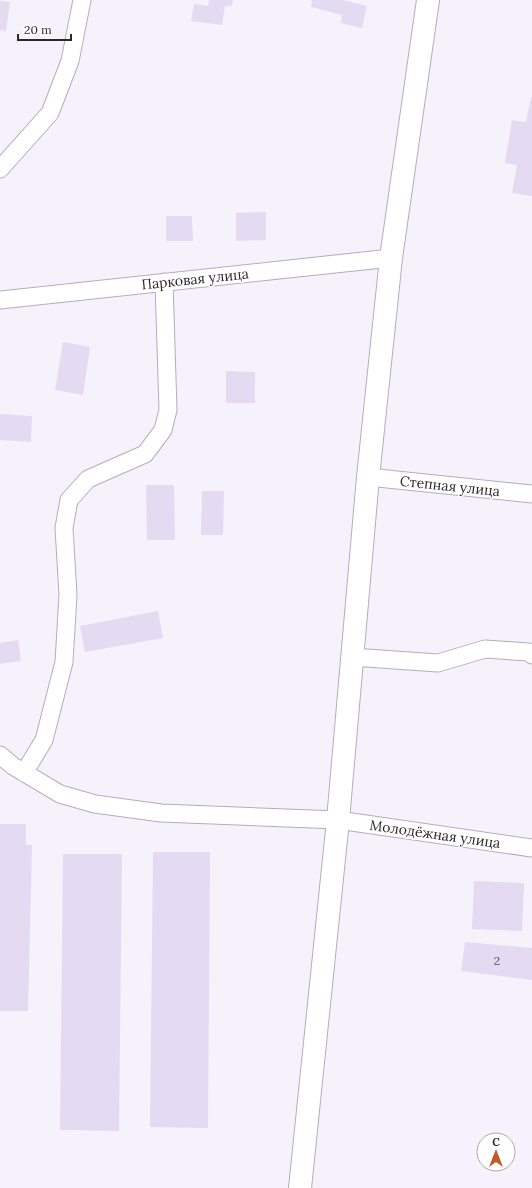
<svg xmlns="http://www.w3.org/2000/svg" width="532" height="1188" font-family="Lora,serif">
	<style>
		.building { fill: #e4daf2 }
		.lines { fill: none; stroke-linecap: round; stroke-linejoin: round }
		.street-casing { stroke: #b5abc2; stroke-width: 19 }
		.secondary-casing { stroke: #b5abc2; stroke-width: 24 }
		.street { stroke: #fff; stroke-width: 17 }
		.secondary { stroke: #fff; stroke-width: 22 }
		.labels { text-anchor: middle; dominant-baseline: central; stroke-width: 3; stroke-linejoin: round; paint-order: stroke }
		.number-label { font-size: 12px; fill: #595460 }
		.street-label { font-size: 14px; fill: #2b2730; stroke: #fff }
	</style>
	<rect width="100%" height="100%" fill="#f6f2fc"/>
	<!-- building -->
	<path class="building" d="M209,0H233L232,6H225L222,25L191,21L194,4L208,6Z
		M312,0H343L367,6L362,28L341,23L342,15L311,7Z
		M0,1L10,2L6,31L0,30Z
		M531,97H532V196L512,193L517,165L505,163L512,120L526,122Z
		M266,212V240L236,241V213Z
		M166,216H192L193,241H166Z
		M63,342L90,347L83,395L55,390Z
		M226,371L255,372V403H226Z
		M0,414L32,416L31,442L0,440Z
		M146,485H174L175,540H147Z
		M202,491H224L223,535H201Z
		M158,611L163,638L85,652L80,626Z
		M18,640L21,661L0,664V643Z
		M0,824H26V845H32L28,1011H0Z
		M153,852H210L208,1128L150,1127Z
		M63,854H122L119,1131L60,1130Z
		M474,881L524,883L522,931L472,929Z
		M465,942L532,948V980L461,971Z"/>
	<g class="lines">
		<!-- street casing -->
		<g class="street-casing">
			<path id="street" d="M0,169L50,113L70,61L82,0
				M0,300L391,258
				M368,477L532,494
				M352,657L438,663L485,649L528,652L532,655
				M0,755L13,766L60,794L95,804L161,813L338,820L532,848
				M24,773L44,740L64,662L68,595L64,528L69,500L88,479L145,454L163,430L168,410L164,282"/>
		</g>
		<!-- secondary casing -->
		<g class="secondary-casing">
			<path id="secondary" d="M300,1188L338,820L368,477L391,258L428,0"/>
		</g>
		<!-- street -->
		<use href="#street" class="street"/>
		<!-- secondary -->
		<use href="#secondary" class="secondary"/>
	</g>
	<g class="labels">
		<!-- number labels -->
		<g class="number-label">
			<text x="497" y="960">2</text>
		</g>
		<!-- street labels -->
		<g class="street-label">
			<text transform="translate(195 279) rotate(-6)">Парковая улица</text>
			<text transform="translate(450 486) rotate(6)">Степная улица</text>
			<text transform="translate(435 834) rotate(8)">Молодёжная улица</text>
		</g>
	</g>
	<!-- north arrow -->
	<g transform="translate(496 1152)"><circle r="19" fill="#ffffff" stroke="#aaa9ac"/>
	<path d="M0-3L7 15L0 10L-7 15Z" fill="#c15c27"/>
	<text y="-6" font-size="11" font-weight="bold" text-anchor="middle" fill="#2b2730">С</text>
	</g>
	<!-- scale -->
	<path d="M18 34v6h53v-6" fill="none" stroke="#2b2730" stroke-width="2"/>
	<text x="24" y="34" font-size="12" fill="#2b2730" stroke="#ffffff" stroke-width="3" paint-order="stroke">20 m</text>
</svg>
